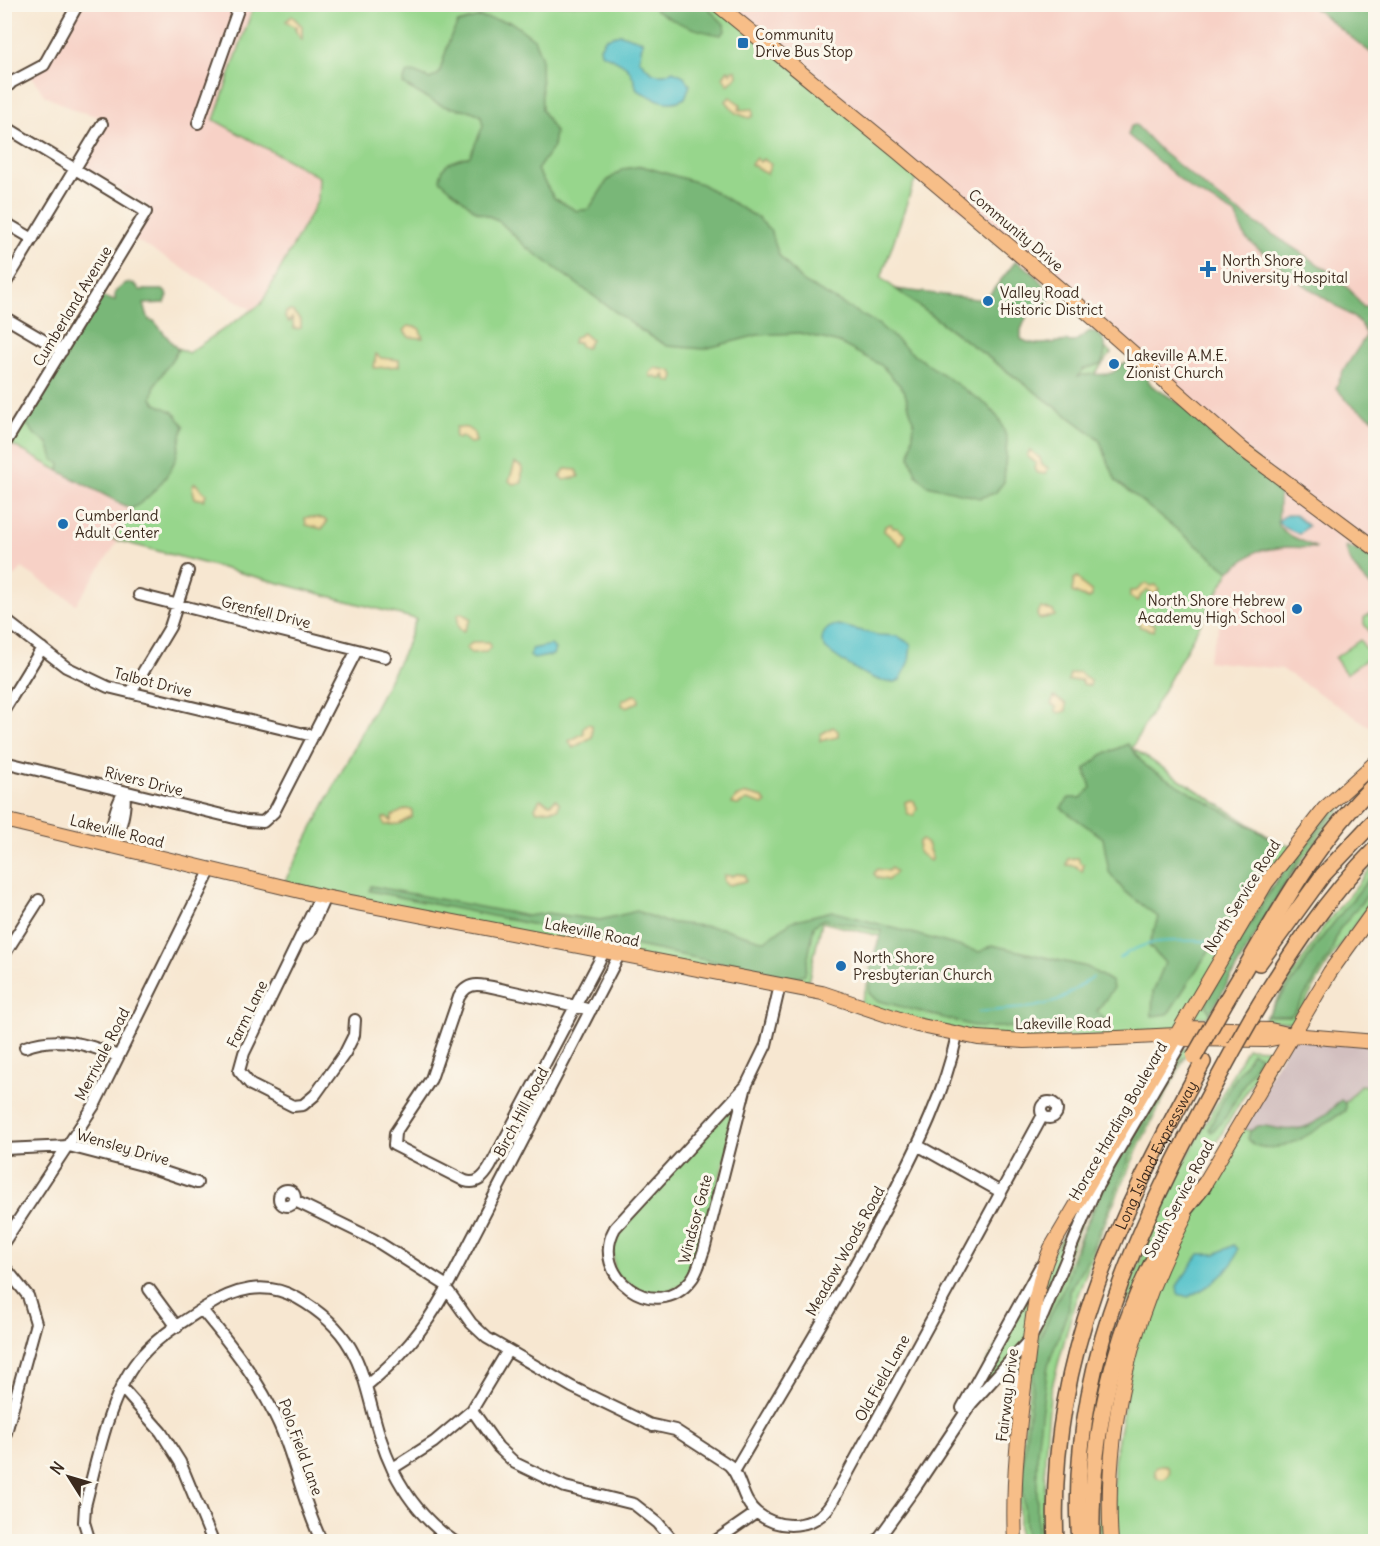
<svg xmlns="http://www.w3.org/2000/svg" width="1380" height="1546" font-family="Delius,sans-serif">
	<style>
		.built { fill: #f7d1c6 }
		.industrial { fill: #d2bfbf }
		.green { fill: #97d68c; stroke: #698055; stroke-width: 1.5 }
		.forest { fill: #79b778; stroke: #5a704b; stroke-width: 1.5 }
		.sand { fill: #eeda9e; stroke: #94825e; stroke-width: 1.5 }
		.water { fill: #55c2ca; stroke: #487674; stroke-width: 1.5 }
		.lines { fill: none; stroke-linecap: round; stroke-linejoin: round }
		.stream { stroke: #55c2ca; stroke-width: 2 }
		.minor-casing { stroke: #574639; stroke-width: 14 }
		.major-casing { stroke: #574639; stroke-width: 16 }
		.highway-casing { stroke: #574639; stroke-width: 18 }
		.minor { stroke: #fff; stroke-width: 10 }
		.major { stroke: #f7be88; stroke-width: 14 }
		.highway { stroke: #f7be88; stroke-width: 15 }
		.highway-bridge-casing { stroke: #574639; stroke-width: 18; stroke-linecap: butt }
		.highway-bridge { stroke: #f7be88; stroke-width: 15 }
		.poi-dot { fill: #1f6fb2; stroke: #fbf7ec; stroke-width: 2 }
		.labels { text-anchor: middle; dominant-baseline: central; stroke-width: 6; stroke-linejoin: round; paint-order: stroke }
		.poi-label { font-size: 15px; fill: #3b2a1e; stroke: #fbf7ec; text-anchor: start }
		.street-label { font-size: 15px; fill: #3b2a1e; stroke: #fbf7ec }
	</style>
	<rect width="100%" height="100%" fill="#fbf7ec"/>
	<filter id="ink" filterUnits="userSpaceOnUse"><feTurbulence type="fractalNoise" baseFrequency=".0167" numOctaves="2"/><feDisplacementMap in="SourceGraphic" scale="12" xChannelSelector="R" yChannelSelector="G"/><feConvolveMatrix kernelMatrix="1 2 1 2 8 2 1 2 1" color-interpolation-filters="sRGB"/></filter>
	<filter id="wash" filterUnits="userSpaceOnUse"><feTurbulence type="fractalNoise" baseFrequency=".008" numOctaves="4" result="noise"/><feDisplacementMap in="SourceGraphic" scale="24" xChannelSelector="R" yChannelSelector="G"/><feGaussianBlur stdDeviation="1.35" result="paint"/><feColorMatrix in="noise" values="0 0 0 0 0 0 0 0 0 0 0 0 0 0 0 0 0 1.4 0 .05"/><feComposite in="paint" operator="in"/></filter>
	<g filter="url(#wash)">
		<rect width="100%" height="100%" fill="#f7e7d1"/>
		<!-- built -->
		<path class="built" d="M78,5H254L214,120L319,177L318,200L261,304L252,310L131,237L149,207L80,165L108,119L74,110L44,95L30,73L41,68Z
			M717,5H1313L1375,56V730L1282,669L1207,661L1222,619L1214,599L1280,479Z
			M7,442L131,509L112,539L118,541L76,604L22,568L15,577L5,571L4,445Z"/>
		<!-- industrial -->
		<path class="industrial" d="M1294,1034L1375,1041V1087L1360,1085L1341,1108L1296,1136L1239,1129Z"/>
		<!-- green -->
		<path class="green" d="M254,5H717L922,172L913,185L881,278L1099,439L1144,376L1152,386L1209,422L1280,479L1132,748L1275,841L1293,846L1176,1035L991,1040L860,1005L884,937L822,922L806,990L282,887L405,649L416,619L112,539L184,426L144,401L178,348L188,353L261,304L318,200L319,177L214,120Z
			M1092,338L1111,353L1086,385L1067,369Z
			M39,389L89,416L59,471L7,442Z
			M1375,610V639L1364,624V618Z
			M1360,640L1371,656L1346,674L1335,658Z
			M1375,766V773C1304,840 1257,933 1208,1017H1193L1264,897L1329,811Z
			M1375,863V897L1330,960L1294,1022L1264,1020L1324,926Z
			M1190,1048L1140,1144L1107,1218L1074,1305L1050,1394L1045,1457L1044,1541L1019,1542V1474L1034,1343L1104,1181L1179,1056L1183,1049Z
			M1247,1048L1271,1049L1205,1162L1131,1300L1121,1307L1172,1185Z
			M1360,1085L1375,1087V1541L1113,1542L1114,1461L1135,1344L1182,1227L1239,1129L1296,1136L1341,1108Z
			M746,1086L690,1282L652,1298L615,1275L611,1235Z
			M1095,1190L1039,1324L1024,1389L1006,1374L966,1400L1030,1284Z
			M1121,1358L1104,1471L1106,1541L1099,1542L1102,1440Z"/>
		<!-- forest -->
		<path class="forest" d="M649,5H705L724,24L725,31L721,35C695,31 670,21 649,5Z
			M1313,5H1375V56L1314,8Z
			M479,17L511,22L534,39L541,56L542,110L555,132L553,147L537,170L554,198L577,211L589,209L607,181L623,169L642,166L702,184L758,218L770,230L779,255L802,281L878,324L913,354L987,405L1000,420L1007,439L1004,482L995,493L980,498L927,485L916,474L910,457L914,424L904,390L881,365L839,343L800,333L758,335L704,349L667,346L642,331L526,247L498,220L476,211L440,180C442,161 454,161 470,156L483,126L481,116C468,106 455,111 441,105C428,100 415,91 403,84L406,74L413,72L430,79L439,74L450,38L458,23Z
			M1136,125L1161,151L1227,204L1327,270L1350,290L1363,307H1369L1375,302V420L1350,404L1336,388L1343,371L1366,336L1363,327L1353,317L1303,284L1257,248L1245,237L1235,214L1191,189L1128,135L1131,126Z
			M1016,261L1031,271L1052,294L1045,305L1028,313L1021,330V339C1040,350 1055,339 1074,342L1090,331C1108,335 1108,349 1101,364L1084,369L1078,376C1093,371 1112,381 1121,364L1135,362L1152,386L1209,422L1280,479L1278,526L1289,535L1317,548L1286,547L1257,551L1229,571L1116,481L1099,439L896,289L985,300Z
			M126,283L134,284L140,290H163L168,295L165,303L144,304L149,320L154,321L178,350L155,385L152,398L156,404L174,412L184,426C180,436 180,444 177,454C172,474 149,500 131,509L59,471L60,464L53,459L48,443L36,436L26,423L31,416V407L99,296L115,301V292Z
			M1346,546L1367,554L1375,563V591C1363,578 1347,564 1346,546Z
			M1128,744L1145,766L1275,841L1273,852L1168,1014L1152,1016L1153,992L1165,963L1149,946L1158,917L1124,891L1109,872L1103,838L1061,808L1069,798H1081L1091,788L1085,769L1102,755Z
			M1341,803L1305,849L1210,1014L1206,1004L1208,996C1248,931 1284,855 1341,803Z
			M1375,871V886L1339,930L1330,955L1296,1010L1290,1016H1266L1299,973L1316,945Z
			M371,886L527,916L547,913L600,920L637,911L665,922L721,928L765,941L792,921L832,911L980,952L992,945L1087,967L1112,982L1113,989L1097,1011L1109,1024L1049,1028L978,1027L876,1000L869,993L871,963L882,931L823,919L814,926L805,974L793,978L370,891Z
			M1252,1052L1260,1056L1224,1120L1211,1132L1209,1129L1227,1092Z
			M1183,1057L1132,1152L1085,1265L1069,1291V1308L1048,1365L1042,1408L1037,1451V1541L1026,1542L1022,1472L1038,1341L1066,1282L1082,1234L1114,1168Z
			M1341,1100L1345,1103V1111C1319,1126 1288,1157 1254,1145L1248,1139L1250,1131L1258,1126C1266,1125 1273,1128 1281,1129C1308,1133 1323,1118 1341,1100Z"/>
		<!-- sand -->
		<path class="sand" d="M292,16L302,26V39L295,30L297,26L294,27L286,21Z
			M728,70L731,74L732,70H736L737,76L728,85L723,77Z
			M730,97L741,105L739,110L753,109V116L749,118L736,113L726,101Z
			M756,158L760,162L763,159L771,164L767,174L751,164Z
			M292,311L301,320V328L294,329L292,318L289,322L285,318L286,312Z
			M408,326L419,328L423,338L409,337L404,331Z
			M583,333L591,340L586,348L580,346L579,342L573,343L574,338Z
			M376,354L381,358L399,360V366L374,368Z
			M655,368L672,371L674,376L672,382L666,380L665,374L661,379L655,376L650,377V373Z
			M456,427L467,428L474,433L476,442L470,443L461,436L459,439L455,437Z
			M1030,450L1040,458L1042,465L1048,468L1046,474L1038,473L1034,468L1036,463L1027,456Z
			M515,463L522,467V483L513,484L509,481Z
			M565,469L577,470L579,477L564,480L560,477Z
			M195,483L206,494L204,500L195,498L192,486Z
			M308,517L324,519L327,522L322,529L306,525L305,518Z
			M891,524L893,528H897L906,535L901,545L884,531L885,526Z
			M1078,577L1082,584L1091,591L1092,596L1089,599L1072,592L1074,579Z
			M1146,583L1150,586L1156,585L1159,590L1154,595L1148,590L1141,595L1138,601L1130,597V591H1136Z
			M1041,608L1053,611L1055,616L1039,619L1037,614Z
			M461,613L471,619L463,632L458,627V615Z
			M1143,615L1150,624H1155L1154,631L1140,627L1138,618Z
			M473,642H489L491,646L486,652L471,653L466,648Z
			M1079,672L1090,681V686L1083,684L1081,680L1068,681L1070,674Z
			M634,695L638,696L639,702L626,707L622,705L623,700Z
			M1054,697L1066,704V711L1059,713L1056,711V707L1051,704Z
			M587,724L592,725V737L573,748L569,741L584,733L583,728Z
			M833,727L838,731V737L820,741L821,734Z
			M747,794L763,798L766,803L763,805L747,800L738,805L732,804L736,797Z
			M540,799L550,804L556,799L559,803L558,809L537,811L535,808Z
			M910,800L914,801L917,809L913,816L907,813L905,802Z
			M406,809L412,810V817L399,824L384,825L383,818L387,817L391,821L392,816Z
			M922,840L927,844L932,858L930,861L918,852L919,842Z
			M1078,858L1080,863L1084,864L1082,872L1076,866L1067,865L1068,859Z
			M891,868L896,872L888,880L878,878L874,874L877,869L888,871Z
			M737,874L745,875L746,881L729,885L724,882V875L732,876Z
			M1155 1472a7 7 0 1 1 14 0a7 7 0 1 1-14 0Z"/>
		<!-- water -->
		<path class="water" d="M620,34L643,41L639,59C649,72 657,79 673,71L684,76L690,85L685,98C667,108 654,98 637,90C631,64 624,64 601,53L600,47L606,38Z
			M1286,515H1295L1308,526L1299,534L1283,527L1278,521Z
			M838,625L877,635L897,636L911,644L909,663L900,680C882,690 841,661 826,649L822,642C822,632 828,626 838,625Z
			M551,645L555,649L553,655L534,659L530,655L532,649Z
			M1234,1245L1238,1249C1235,1270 1206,1289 1188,1297L1178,1294L1177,1286L1199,1254H1216Z"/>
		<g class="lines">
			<!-- stream -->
			<path class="stream" d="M1119,958C1150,937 1171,941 1206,941
				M978,1012L1034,1007L1058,1001L1093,977"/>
		</g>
	</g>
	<g filter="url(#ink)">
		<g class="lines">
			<!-- minor casing -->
			<g class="minor-casing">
				<path id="minor" d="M4,90L12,82L44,65L78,4
					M198,123L240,4
					M4,126L146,212L4,445
					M4,222L33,239
					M4,286L102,124
					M4,317L62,351
					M139,595L385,657
					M4,619L66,667L108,687L313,736
					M131,692L170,627L188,571
					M4,710L42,648
					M4,762L247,821L263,822L274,812L357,650
					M124,792C127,808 120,834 111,847C110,830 115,806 124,792Z
					M301,939L309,933L325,897L316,905L244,1053L239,1071L251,1085L293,1106L303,1105L315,1095L345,1053L354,1035L355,1020
					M4,955L39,900
					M591,1010C564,1003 537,997 510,991C499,989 488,985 477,985C469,985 463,990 459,997L431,1079L395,1133L394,1145L465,1181C477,1185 484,1177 490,1167C528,1096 566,1024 604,952
					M25,1047C58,1035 87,1044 118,1056
					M746,1086L704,1250C700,1260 698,1272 691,1280C656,1325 588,1276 615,1228Z
					M746,1086L766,1045L780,985
					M1041 1110a8 8 0 1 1 16 0a8 8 0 1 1-16 0Z
					M917,1145L999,1191
					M4,1149L69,1146L146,1166L197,1183
					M279 1198a8 8 0 1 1 16 0a8 8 0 1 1-16 0Z
					M295,1201L373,1239L444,1284
					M4,1242L95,1104L210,871
					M4,1266L28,1296L36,1323L4,1440
					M449,1283L619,955
					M149,1289L177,1327
					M449,1292L471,1323L487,1338L572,1387L653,1426
					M202,1310C232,1346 259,1380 279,1424C296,1462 303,1504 322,1542
					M999,1374L1012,1375L1024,1389
					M366,1386C400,1358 424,1330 445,1292
					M122,1388L161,1432L180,1462L213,1542
					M962,1408L1040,1267
					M472,1410L498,1447L515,1463L565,1487L634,1504L658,1523L674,1542
					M648,1424L675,1430L729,1465C742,1477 741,1501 757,1513C780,1531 815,1529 831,1504L1043,1115
					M393,1468L434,1442L472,1410L508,1350
					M735,1470C787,1380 843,1291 891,1198C918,1146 945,1092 957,1035
					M90,1542L84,1522L85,1506C97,1460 110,1389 143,1354C159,1336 184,1321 204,1308C234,1289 265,1280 297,1298C377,1343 359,1399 393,1470C407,1498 428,1524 455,1542
					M714,1542L756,1513
					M876,1542L915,1488L971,1404L1030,1339L1043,1315L1095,1190L1187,1033"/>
			</g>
			<!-- major casing -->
			<g class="major-casing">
				<path id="major" d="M717,4L898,152L1073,300L1242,449L1376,549
					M4,820L325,897L822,993L917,1025L978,1038L1024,1041L1118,1038L1176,1035L1190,1028L1270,1030L1292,1035L1376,1042
					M1176,1035L1184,1039L1266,1040L1286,1036
					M1199,1193L1330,972L1376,908
					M1015,1542C1012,1482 1019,1423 1027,1364C1032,1324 1035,1285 1051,1248L1266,883L1324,809L1376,762
					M1111,1542C1103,1430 1132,1315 1185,1217"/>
			</g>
			<!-- highway casing -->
			<g class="highway-casing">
				<g id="highway">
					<path d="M1259,963L1323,875L1376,819"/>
					<path d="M1227,999C1272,924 1312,845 1376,783"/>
					<path d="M1252,1017C1288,957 1326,898 1376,848"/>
					<path id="s1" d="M1056,1542C1047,1358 1118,1219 1203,1062"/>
					<path d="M1080,1542C1065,1360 1151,1201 1235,1047"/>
					<path d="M1092,1542C1090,1435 1114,1325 1168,1233C1178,1216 1192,1201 1204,1185"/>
				</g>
			</g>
			<!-- minor -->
			<use href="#minor" class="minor"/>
			<!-- major -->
			<use href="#major" class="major"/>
			<!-- highway -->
			<use href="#highway" class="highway"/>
			<!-- highway-bridge casing -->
			<g class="highway-bridge-casing">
				<path id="highway-bridge" d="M1235,1047L1252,1017
					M1194,1057L1227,999"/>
			</g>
			<!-- highway-bridge -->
			<use href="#highway-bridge" class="highway-bridge"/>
		</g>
	</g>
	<!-- markers -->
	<g class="poi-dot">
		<rect x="737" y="37" width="12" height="12" rx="3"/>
		<path d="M1205 260h6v6h6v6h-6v6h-6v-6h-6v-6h6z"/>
		<circle cx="988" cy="301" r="6"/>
		<circle cx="1114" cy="364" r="6"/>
		<circle cx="63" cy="524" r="6"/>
		<circle cx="1297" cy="609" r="6"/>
		<circle cx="841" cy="966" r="6"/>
	</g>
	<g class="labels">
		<!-- poi labels -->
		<g class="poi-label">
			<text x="755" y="34">Community<tspan x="755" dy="17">Drive Bus Stop</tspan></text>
			<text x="1222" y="260">North Shore<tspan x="1222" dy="17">University Hospital</tspan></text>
			<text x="1000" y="292">Valley Road<tspan x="1000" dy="17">Historic District</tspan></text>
			<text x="1126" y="355">Lakeville A.M.E.<tspan x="1126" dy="17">Zionist Church</tspan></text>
			<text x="75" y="515">Cumberland<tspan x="75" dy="17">Adult Center</tspan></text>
			<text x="1285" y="600" text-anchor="end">North Shore Hebrew<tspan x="1285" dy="17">Academy High School</tspan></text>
			<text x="853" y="957">North Shore<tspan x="853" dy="17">Presbyterian Church</tspan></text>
		</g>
		<!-- street labels -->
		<g class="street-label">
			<text transform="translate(1016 230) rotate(40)">Community Drive</text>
			<text transform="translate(72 306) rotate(-59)">Cumberland Avenue</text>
			<text transform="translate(266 612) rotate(14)">Grenfell Drive</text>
			<text transform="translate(153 682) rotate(14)">Talbot Drive</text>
			<text transform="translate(144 781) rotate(14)">Rivers Drive</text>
			<text transform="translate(117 831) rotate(14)">Lakeville Road</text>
			<text transform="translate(1242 896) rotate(-58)">North Service Road</text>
			<text transform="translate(592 932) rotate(11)">Lakeville Road</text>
			<text transform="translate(247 1014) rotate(-64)">Farm Lane</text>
			<text transform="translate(1063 1023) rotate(-1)">Lakeville Road</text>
			<text transform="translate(102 1054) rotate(-63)">Merrivale Road</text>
			<text transform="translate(521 1112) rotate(-62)">Birch Hill Road</text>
			<text transform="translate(1118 1121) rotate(-60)">Horace Harding Boulevard</text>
			<text transform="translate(123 1147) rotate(16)">Wensley Drive</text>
			<text stroke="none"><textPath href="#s1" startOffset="405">Long Island Expressway</textPath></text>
			<text transform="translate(1179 1199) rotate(-62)">South Service Road</text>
			<text transform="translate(695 1219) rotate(-75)">Windsor Gate</text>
			<text transform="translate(845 1251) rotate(-61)">Meadow Woods Road</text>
			<text transform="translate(882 1378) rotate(-61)">Old Field Lane</text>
			<text transform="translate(1007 1395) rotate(-83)">Fairway Drive</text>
			<text transform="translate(301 1447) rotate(70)">Polo Field Lane</text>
		</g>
	</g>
	<!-- margin -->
	<rect width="1380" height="1546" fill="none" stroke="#fbf7ec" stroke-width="24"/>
	<!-- north arrow -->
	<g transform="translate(69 1477) rotate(307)" stroke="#fbf7ec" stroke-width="4.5" paint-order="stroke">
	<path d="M0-4.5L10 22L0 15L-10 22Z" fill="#3b2a1e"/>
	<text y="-9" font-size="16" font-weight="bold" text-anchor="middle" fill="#3b2a1e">N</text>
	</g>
</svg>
